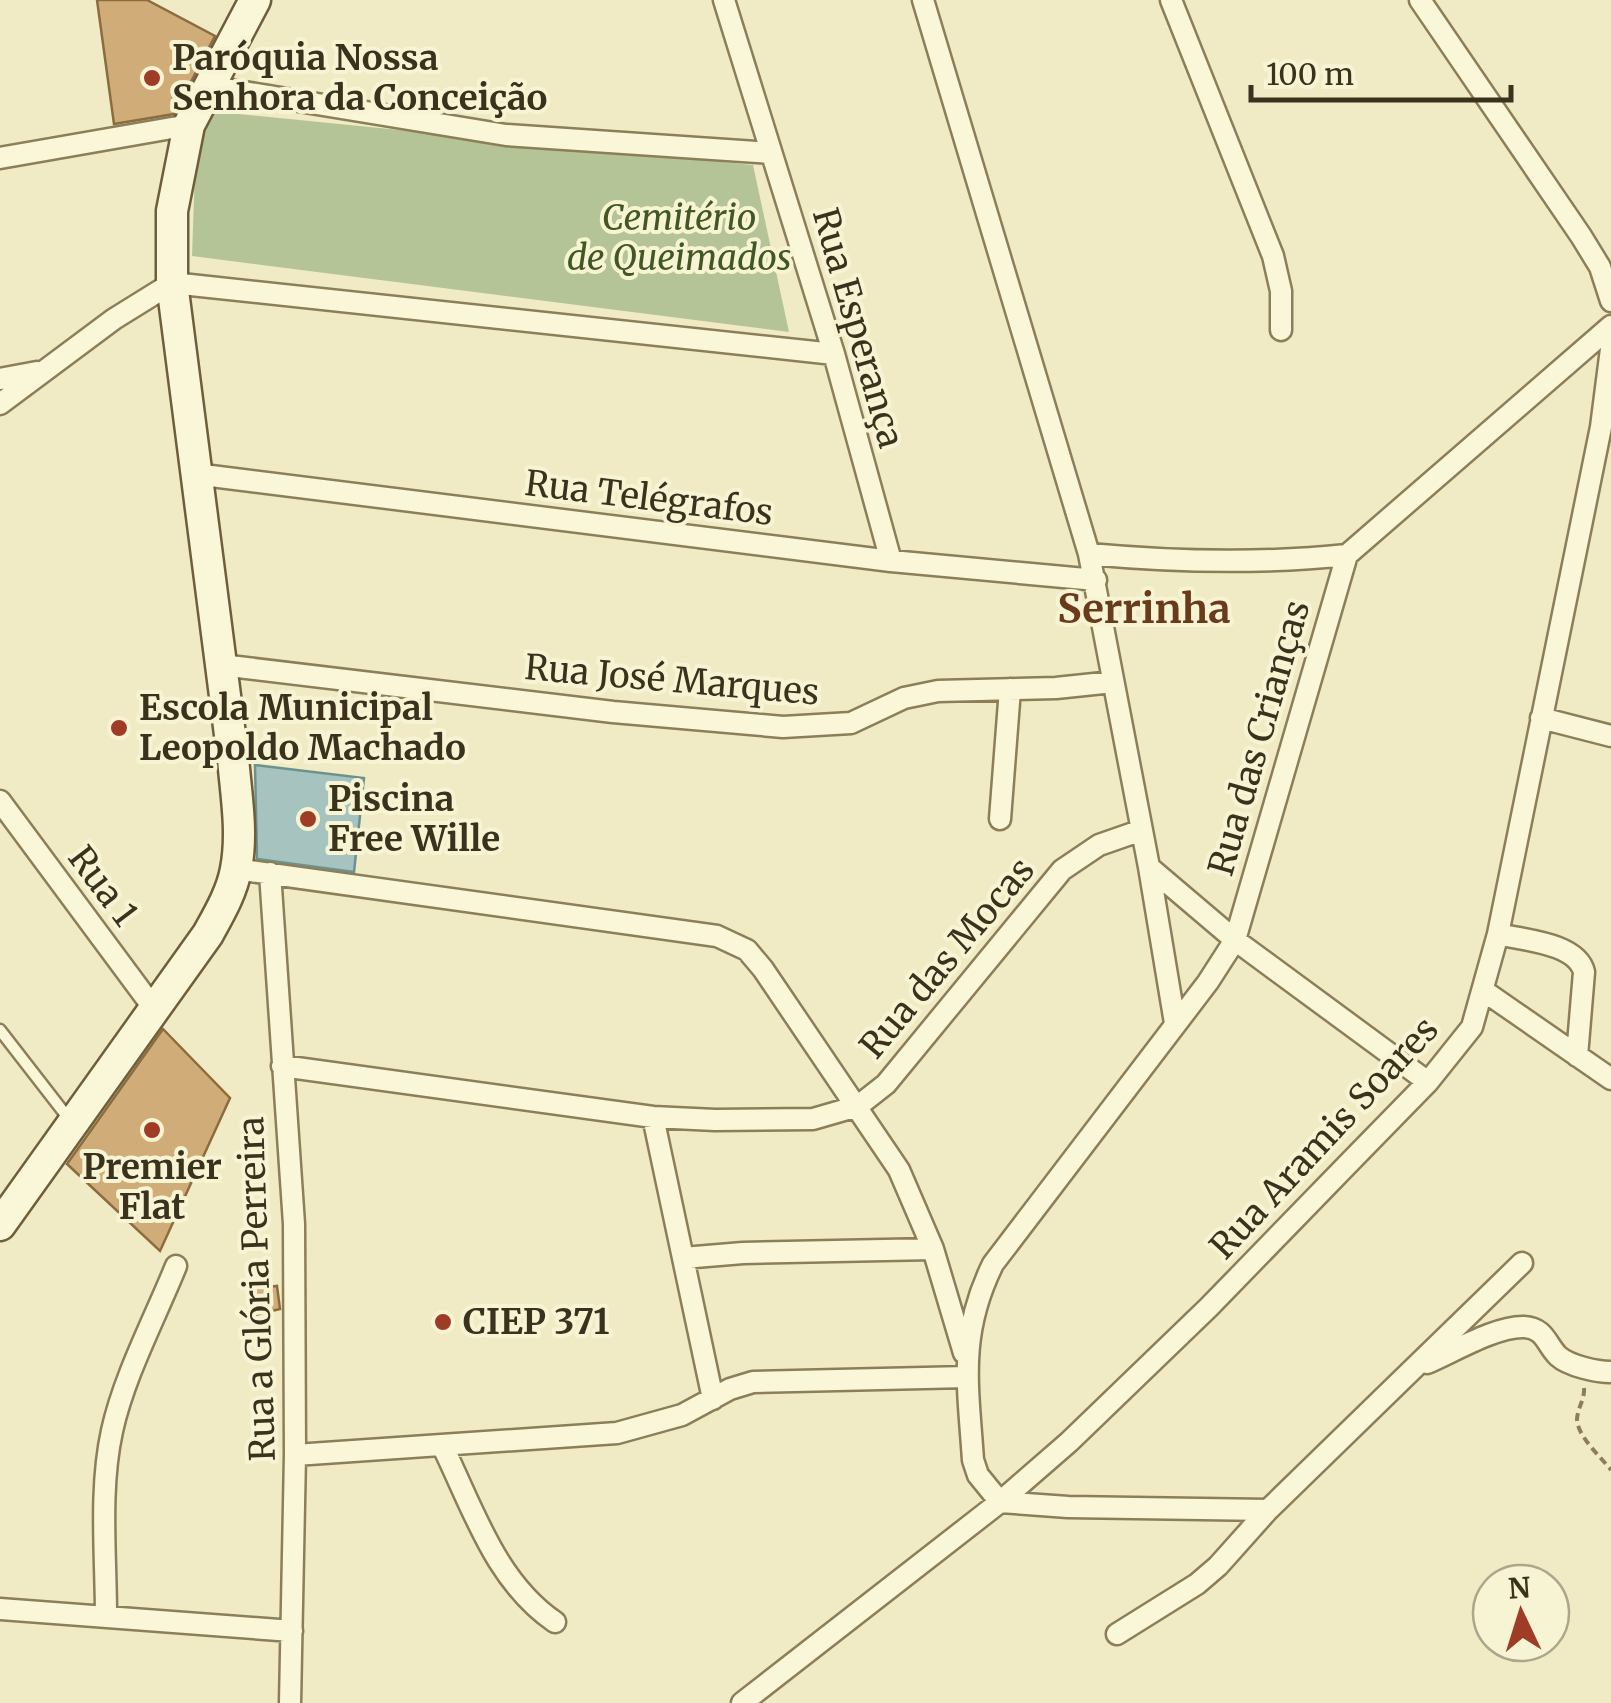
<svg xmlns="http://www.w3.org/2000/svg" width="1611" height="1703" font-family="Merriweather,serif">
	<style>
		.cemetery { fill: #b5c496 }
		.water { fill: #a6c3c0; stroke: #6c9290; stroke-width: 2.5 }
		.building { fill: #d0ad78; stroke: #8c6c3e; stroke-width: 2.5 }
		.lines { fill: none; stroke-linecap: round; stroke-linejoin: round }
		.lane-casing { stroke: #8c7e59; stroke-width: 15 }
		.street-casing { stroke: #8c7e59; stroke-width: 25 }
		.secondary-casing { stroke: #6e5e3c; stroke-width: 35 }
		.path { stroke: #8c7e59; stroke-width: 4; stroke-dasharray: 8 5; stroke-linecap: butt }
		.lane { stroke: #faf7d8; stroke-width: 10 }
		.street { stroke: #faf7d8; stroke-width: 20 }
		.secondary { stroke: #faf7d8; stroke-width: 30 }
		.poi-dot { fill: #9e3c26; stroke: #f7f4d4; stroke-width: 4 }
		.labels { text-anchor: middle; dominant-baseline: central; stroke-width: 8; stroke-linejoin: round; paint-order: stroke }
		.poi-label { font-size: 35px; font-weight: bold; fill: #3b321e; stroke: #f7f4d4; text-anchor: start }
		.park-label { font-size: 35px; font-style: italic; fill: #415824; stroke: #f7f4d4 }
		.street-label { font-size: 35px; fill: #3b321e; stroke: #f7f4d4 }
		.quarter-label { font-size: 40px; font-weight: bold; fill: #6a3b1b; stroke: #f7f4d4 }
	</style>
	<rect width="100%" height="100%" fill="#f0ebc4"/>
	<!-- cemetery -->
	<path class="cemetery" d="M209,111L753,165L789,332L192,256L196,140Z"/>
	<!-- water -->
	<path class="water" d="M255,765L364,778L354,872L257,859Z"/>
	<!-- building -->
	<path class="building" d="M97,0H147L215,36L174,114L114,124Z
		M163,1029L230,1098L160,1251L67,1164Z
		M277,1286L280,1309L251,1316L250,1289Z"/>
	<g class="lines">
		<!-- lane casing -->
		<g class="lane-casing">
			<path id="lane" d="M0,1030L69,1119"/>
		</g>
		<!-- street casing -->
		<g class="street-casing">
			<path id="street" d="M724,0L834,354L891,561
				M923,0L1089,554L1149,867L1235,940L1428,1082
				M1171,0L1273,256L1281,291V330
				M1420,0L1581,236L1600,267L1611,301
				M207,86L506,135L771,153
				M0,158L189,125
				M0,379L37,372
				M0,404L114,319L172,283L834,354
				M195,474L891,561L1096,580
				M1089,554C1175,562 1261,564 1347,555L1611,326
				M221,665L613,712L783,727L851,723L904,698L938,691L1056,688L1113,682
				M1541,718L1611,736
				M0,801L155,1010
				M1000,819L1010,689
				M1149,867L1175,1023
				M236,869L717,936L747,950L763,969L899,1170L933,1249L964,1353
				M270,873L294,1224L295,1455L290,1703
				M1498,934C1523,940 1577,943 1584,972L1577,1056
				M1484,991L1611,1079
				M282,1066L653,1117L715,1120L813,1119L858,1106L886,1084L1062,870L1099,845L1142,830
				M653,1117L713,1399
				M683,1258L743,1253L933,1249
				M1427,1363C1453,1352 1496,1326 1524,1327C1545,1328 1546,1344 1558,1356C1569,1366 1597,1372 1611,1372
				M442,1445C473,1508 495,1581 555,1622
				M295,1455L617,1433L682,1415L730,1389L753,1382L967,1377
				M1268,1510L1068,1507L1000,1502L978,1475L973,1460C968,1385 958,1335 993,1264L1208,982L1235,940L1347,555
				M0,1609L292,1631
				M106,1616C106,1556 99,1490 112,1431C124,1376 155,1318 176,1266
				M1117,1634L1197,1584L1218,1566L1268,1510L1522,1263
				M742,1703L1000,1502L1069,1442L1209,1307L1346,1166L1428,1082L1472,1027L1498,934L1601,427L1611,349"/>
		</g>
		<!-- secondary casing -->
		<g class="secondary-casing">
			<path id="secondary" d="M0,1225L208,934C219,914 232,892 236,869C243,833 236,794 233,758L172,283V211L189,125L255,0"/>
		</g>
		<!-- path -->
		<path class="path" d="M1584,1388C1585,1399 1577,1409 1577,1420C1578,1437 1601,1457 1611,1470"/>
		<!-- lane -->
		<use href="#lane" class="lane"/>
		<!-- street -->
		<use href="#street" class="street"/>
		<!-- secondary -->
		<use href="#secondary" class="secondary"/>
	</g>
	<!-- markers -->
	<g class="poi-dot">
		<circle cx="152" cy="78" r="10"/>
		<circle cx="119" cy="728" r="10"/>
		<circle cx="308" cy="819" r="10"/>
		<circle cx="152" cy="1130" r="10"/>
		<circle cx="443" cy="1322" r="10"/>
	</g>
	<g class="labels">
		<!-- poi labels -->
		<g class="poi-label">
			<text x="172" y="58">Paróquia Nossa<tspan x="172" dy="40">Senhora da Conceição</tspan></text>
			<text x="139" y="708">Escola Municipal<tspan x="139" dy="40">Leopoldo Machado</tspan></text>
			<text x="328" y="799">Piscina<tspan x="328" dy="40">Free Wille</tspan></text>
			<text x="152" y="1167" text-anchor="middle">Premier<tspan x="152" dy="40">Flat</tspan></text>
			<text x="463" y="1322">CIEP 371</text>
		</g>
		<!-- park labels -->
		<g class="park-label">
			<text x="679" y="218">Cemitério<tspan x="679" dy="40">de Queimados</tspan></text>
		</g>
		<!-- street labels -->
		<g class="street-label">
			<text transform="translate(858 328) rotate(74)">Rua Esperança</text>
			<text transform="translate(649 498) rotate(7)">Rua Telégrafos</text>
			<text transform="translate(672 680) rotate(5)">Rua José Marques</text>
			<text transform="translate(1259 738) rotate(-74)">Rua das Crianças</text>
			<text transform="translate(103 886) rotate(53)">Rua 1</text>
			<text transform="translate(947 958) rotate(-50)">Rua das Mocas</text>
			<text transform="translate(1324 1138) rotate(-47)">Rua Aramis Soares</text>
			<text transform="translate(257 1289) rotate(-92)">Rua a Glória Perreira</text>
		</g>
		<!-- quarter labels -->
		<g class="quarter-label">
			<text x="1144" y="609">Serrinha</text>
		</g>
	</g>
	<!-- north arrow -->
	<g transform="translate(1521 1613) rotate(356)"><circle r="48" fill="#f7f4d4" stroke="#aca68b" stroke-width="2.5"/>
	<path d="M0-8L18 38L0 25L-18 38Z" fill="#9e3c26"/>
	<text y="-15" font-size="28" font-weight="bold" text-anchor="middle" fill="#3b321e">N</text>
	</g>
	<!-- scale -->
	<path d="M1251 85v15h260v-15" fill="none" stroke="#3b321e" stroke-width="5"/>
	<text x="1266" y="85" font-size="30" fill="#3b321e" stroke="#f7f4d4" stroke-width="8" paint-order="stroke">100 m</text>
</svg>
